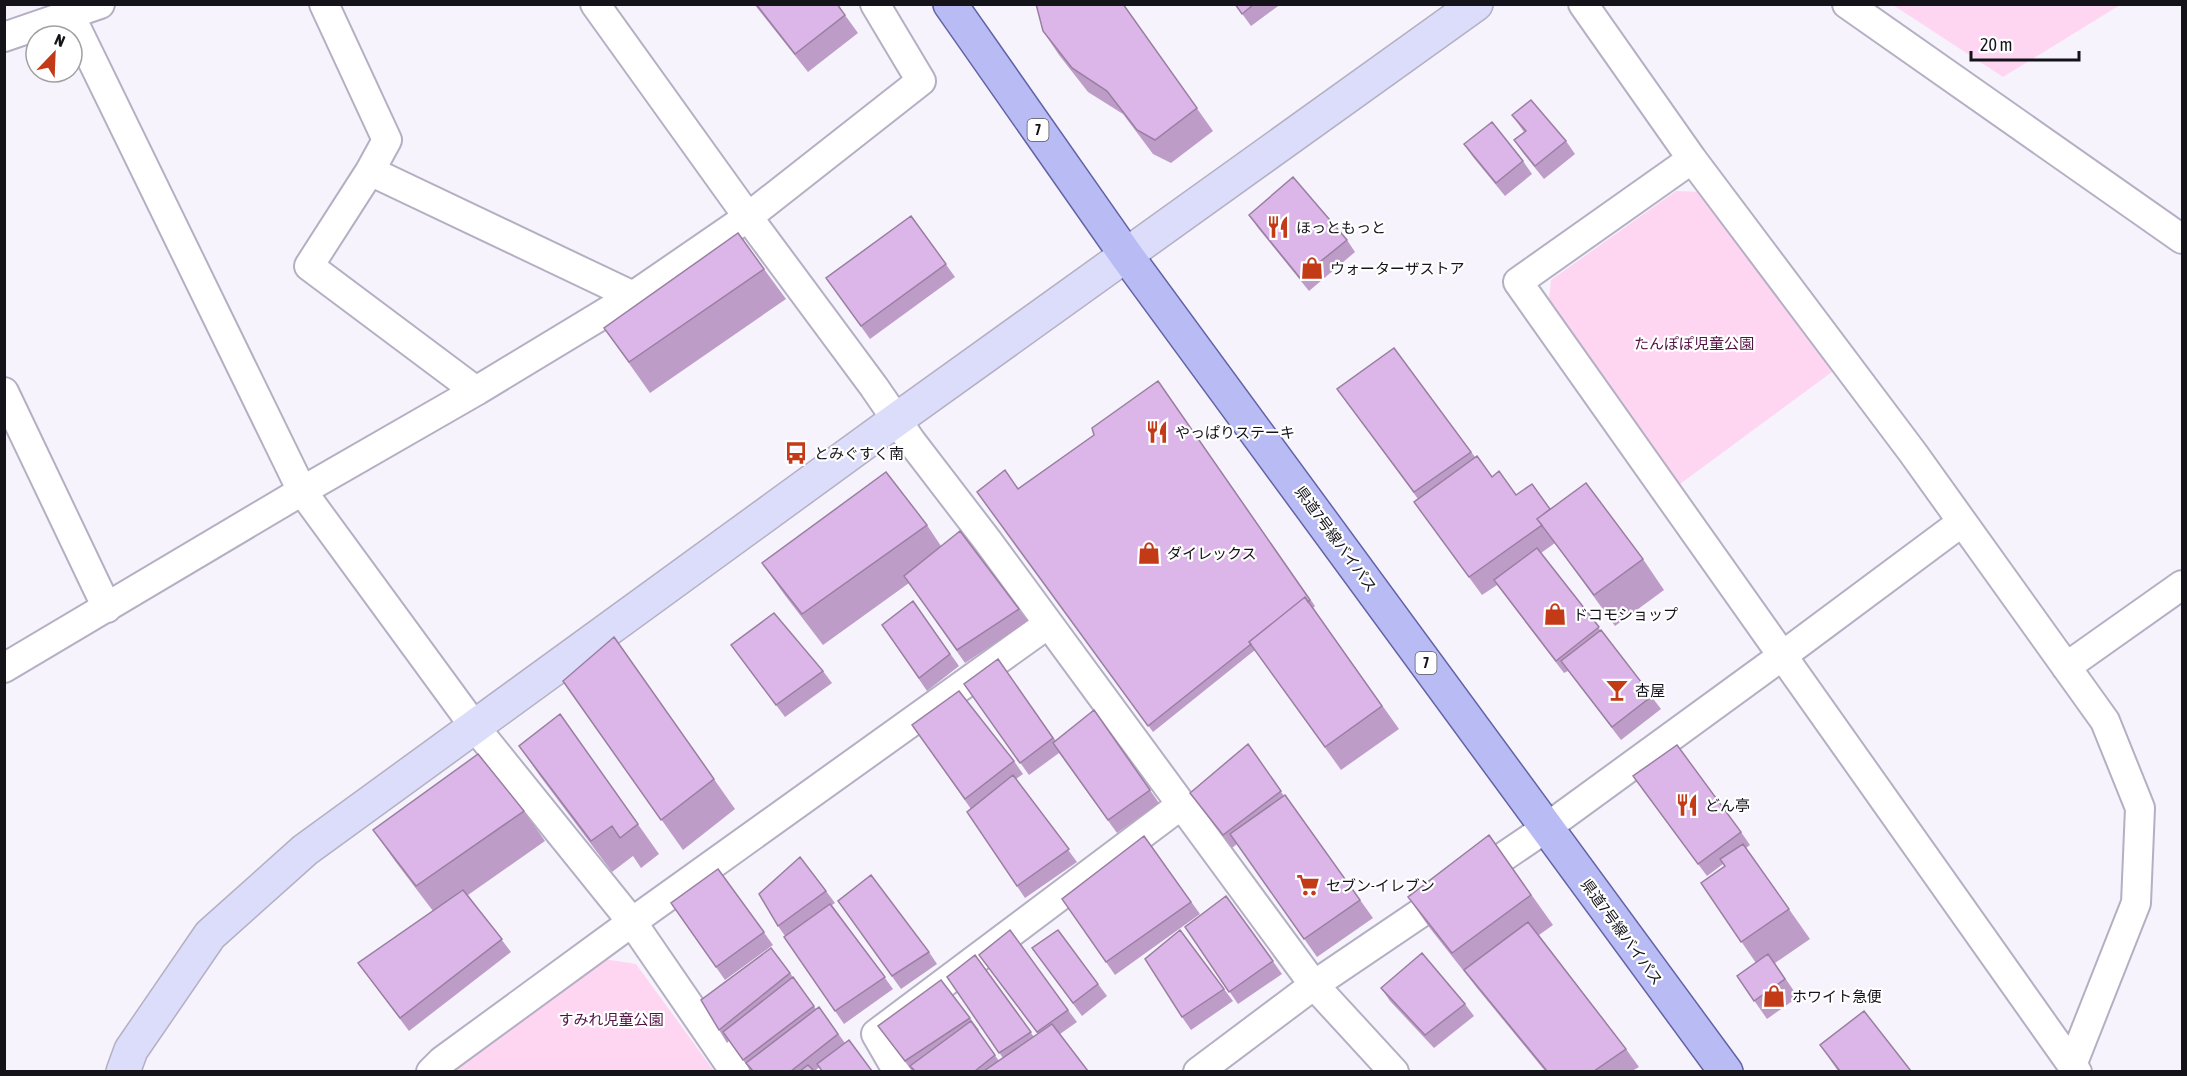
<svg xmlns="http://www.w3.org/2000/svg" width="2187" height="1076" font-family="'Asap Condensed','Noto Sans JP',sans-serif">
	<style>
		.green { fill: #ffd6f2 }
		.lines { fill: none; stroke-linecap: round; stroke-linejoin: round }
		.street-casing { stroke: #b5afc4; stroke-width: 32 }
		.secondary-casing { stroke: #b5afc4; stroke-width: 36 }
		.primary-casing { stroke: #6263a4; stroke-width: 36 }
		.street { stroke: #fff; stroke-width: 28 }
		.secondary { stroke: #dcddfa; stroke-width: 33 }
		.primary { stroke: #b9bbf5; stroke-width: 33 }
		.wall { fill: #bd9dc8 }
		.building { fill: #dcb6e8; stroke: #9a7fa2; stroke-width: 1.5 }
		.labels { text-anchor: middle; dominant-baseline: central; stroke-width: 4.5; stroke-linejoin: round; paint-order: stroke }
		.shield { fill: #fff; stroke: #5b5a5f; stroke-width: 1.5 }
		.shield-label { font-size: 14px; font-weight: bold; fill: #15131a }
		.poi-label { font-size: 15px; fill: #15131a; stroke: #fff; text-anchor: start }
		.park-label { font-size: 15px; fill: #511344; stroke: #fff }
		.street-label { font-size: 15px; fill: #15131a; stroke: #fff }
	</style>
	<rect width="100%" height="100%" fill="#f6f3fc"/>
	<!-- green -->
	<path class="green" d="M1893,5H2120L2003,77Z
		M1676,191L1703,192L1836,369L1676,487L1548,307L1551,280Z
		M604,959L636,964L714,1071L450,1072Z"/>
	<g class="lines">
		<!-- street casing -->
		<g class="street-casing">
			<path id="street" d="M324,4L387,140L370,171L633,296
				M595,4L748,217L874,387L911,441L987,540L1314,985L1394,1072
				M1583,4L1692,159L1913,453L2105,721L2140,808L2136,903L2072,1065L2077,1072
				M1847,4L2182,239
				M70,15L302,491L474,726L632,922L735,1072
				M4,37L100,4
				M1692,159L1518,282L2072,1065
				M370,171L309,266L476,391
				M4,392L107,608
				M2066,667L2182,585
				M4,668L302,491L476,391L633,296L748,217L921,81L875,4
				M431,1072L442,1061L632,922L1048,624
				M898,1072L876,1034L1181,805
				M1198,1072L1314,985L1546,828L1782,656L1962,522"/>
		</g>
		<!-- secondary casing -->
		<g class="secondary-casing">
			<path id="secondary" d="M123,1072L131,1050L210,935L305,850L896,420L1476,4"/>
		</g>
		<!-- primary casing -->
		<g class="primary-casing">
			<path id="primary" d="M950,4L1126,255L1726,1072"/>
		</g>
		<!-- street -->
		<use href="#street" class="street"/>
		<!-- secondary -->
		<use href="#secondary" class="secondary"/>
		<!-- primary -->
		<use href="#primary" class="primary"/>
	</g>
	<!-- wall -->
	<path class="wall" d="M754,4H837L858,33L808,72Z
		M1123,4L1213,131L1171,163L1153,154L1123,114L1088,92L1059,55L1043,31Z
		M1235,4H1281L1251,26Z
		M1512,115L1566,141L1575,154L1544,179L1523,153L1514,140L1524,132Z
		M1464,144L1523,161L1532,174L1505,196L1473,157Z
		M1249,215L1347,240L1355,252L1309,291L1258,228Z
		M911,216L955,277L870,339L826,278Z
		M764,269L786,299L650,393L604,328Z
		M1394,348L1475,457L1492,477L1516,495L1550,509L1643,559L1664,590L1615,626L1555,543L1541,553L1661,709L1621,740L1568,671L1564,673L1497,585L1482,595L1427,520L1418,499L1337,389Z
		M1158,381L1315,606L1313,608L1399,729L1341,770L1255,650L1153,732L977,492L1018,488L1094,435Z
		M927,525L941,546L1019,609L1028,621L965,663L909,583L823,645L784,594L762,563Z
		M913,601L959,666L927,691L882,625Z
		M614,637L735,809L683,850L563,681Z
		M731,645L823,671L832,683L785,717Z
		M998,659L1056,741L1094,710L1159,803L1117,833L1059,753L1029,775L964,684Z
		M560,714L659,854L641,868L633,856L612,872L540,776L519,746Z
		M912,725L1014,761L1023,774L1016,779L1077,862L1025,898L967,812L971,809Z
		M1248,744L1284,796L1285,795L1373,918L1317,957L1237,844L1232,848L1190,793Z
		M1642,789L1741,832L1750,845L1746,848L1810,939L1775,963L1798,997L1767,1019L1737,976L1756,963L1701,883L1725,866L1723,864L1707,876Z
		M524,811L545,841L468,895L511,952L409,1031L358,963L433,911L395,861L373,830Z
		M1489,835L1553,925L1539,935L1626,1049L1639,1067L1632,1071H1545L1477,988L1429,927L1408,897Z
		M1144,836L1200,914L1115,975L1062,899Z
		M718,869L773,945L725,980L671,903Z
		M826,891L835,903L832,905L893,989L844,1024L784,937L785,936L778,926Z
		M1226,896L1282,974L1238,1004L1185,927Z
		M838,901L929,952L937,964L901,989Z
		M1058,930L1107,996L1082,1016L1032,948Z
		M975,955L1034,1037L1038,1034L979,955L1068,1010L1077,1022L1060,1034L1088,1071H912L878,1026L970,1018L979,1030L978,1031L999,1061L1003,1058L947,977Z
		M790,973L816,1009L819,1007L845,1043L815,1071H751L729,1041L727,1043L719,1030Z
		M1381,988L1465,1004L1474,1016L1434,1048L1390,1001Z
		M1224,989L1233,1001L1191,1030L1182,1017Z
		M1820,1045L1911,1071H1838Z"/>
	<!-- building -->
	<path class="building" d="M756,4H837L845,15L795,54Z
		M1036,4H1123L1197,108L1155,140L1137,130L1107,91L1072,68L1043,31Z
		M1235,4H1254L1242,14Z
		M1531,100L1566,141L1535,166L1514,140L1526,131L1512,115Z
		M1492,122L1523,161L1496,183L1464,144Z
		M1293,177L1347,240L1300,278L1249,215Z
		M911,216L946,264L861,326L826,278Z
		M738,233L764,269L629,362L604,328Z
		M1394,348L1471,452L1414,492L1337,389Z
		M1158,381L1310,600L1308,602L1305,597L1249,642L1251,644L1148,726L977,492L1005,470L1018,489L1094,435L1092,428Z
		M1477,456L1492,477L1499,471L1516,495L1532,484L1550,509L1537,519L1542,525L1469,577L1414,502Z
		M886,472L927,525L802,614L762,563Z
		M1586,483L1643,559L1594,595L1537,519Z
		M960,531L1019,609L957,650L904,576Z
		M1537,548L1599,627L1556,661L1494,580Z
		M1305,597L1382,706L1325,747L1249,642Z
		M913,601L950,654L919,678L882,625Z
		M774,613L823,671L776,705L731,645Z
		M1601,630L1652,696L1612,727L1561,661Z
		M614,637L714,779L661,820L563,681Z
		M998,659L1053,738L1020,763L964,684Z
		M959,691L1014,761L965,799L912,725Z
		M1094,710L1150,790L1108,820L1053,743Z
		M560,714L638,824L620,838L612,826L591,841L519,746Z
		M1248,744L1281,791L1223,835L1190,793Z
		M1677,745L1741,832L1698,864L1633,776Z
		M478,754L524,811L416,886L373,830Z
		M1013,775L1069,849L1017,886L967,812Z
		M1285,795L1360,900L1304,939L1230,834Z
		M1489,835L1531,895L1452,953L1408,897Z
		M1144,836L1191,902L1106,962L1062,899Z
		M1743,844L1789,909L1741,942L1701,883L1725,866L1720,859Z
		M800,857L826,891L778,926L759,894Z
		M718,869L764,932L716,967L671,903Z
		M871,875L929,952L892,976L838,901Z
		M463,890L502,939L400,1018L358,963Z
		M1226,896L1273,961L1229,992L1185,927Z
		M830,904L885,977L835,1011L784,937Z
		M1528,922L1626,1049L1594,1071H1547L1464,970Z
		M1010,930L1068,1010L1037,1032L979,955Z
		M1058,930L1098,984L1073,1003L1032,948Z
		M1180,930L1224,989L1182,1017L1145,959Z
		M771,948L790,973L719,1030L701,1000Z
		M1422,953L1465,1004L1425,1035L1381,988Z
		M1768,954L1785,979L1754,1001L1737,976Z
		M975,955L1031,1032L999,1053L947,977Z
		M793,977L814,1006L743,1060L723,1032Z
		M941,980L970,1018L905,1061L878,1026Z
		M819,1007L838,1034L791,1071H753L746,1063Z
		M1864,1011L1911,1071H1840L1820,1045Z
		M971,1021L995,1055L975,1071H915L910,1066Z
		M1052,1024L1088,1071H984Z
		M849,1040L872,1071H822L817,1064Z
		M808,1065L814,1071H800Z"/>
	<!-- icons -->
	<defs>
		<g id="restaurant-bare" transform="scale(1.8)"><path d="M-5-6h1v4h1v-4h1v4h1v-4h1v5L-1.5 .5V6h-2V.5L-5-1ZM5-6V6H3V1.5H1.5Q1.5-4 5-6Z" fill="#c33a17" stroke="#fff" stroke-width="2.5" paint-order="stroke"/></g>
		<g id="shop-bare" transform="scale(1.8)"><path d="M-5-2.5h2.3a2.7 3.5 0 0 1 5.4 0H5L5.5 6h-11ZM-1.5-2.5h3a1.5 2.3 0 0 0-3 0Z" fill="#c33a17" stroke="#fff" stroke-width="2.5" paint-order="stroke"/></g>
		<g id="bus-bare" transform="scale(1.8)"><path d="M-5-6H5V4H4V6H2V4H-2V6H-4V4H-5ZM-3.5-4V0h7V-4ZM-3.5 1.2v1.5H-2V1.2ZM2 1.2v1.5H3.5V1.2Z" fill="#c33a17" stroke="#fff" stroke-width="2.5" paint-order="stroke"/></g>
		<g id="bar-bare" transform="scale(1.8)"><path d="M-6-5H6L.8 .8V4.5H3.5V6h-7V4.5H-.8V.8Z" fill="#c33a17" stroke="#fff" stroke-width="2.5" paint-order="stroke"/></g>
		<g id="supermarket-bare" transform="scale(1.8)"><path d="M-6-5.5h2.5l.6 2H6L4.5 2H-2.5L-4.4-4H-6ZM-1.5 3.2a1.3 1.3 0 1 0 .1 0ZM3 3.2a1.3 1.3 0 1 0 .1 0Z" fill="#c33a17" stroke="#fff" stroke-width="2.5" paint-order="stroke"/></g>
	</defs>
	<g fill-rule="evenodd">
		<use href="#restaurant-bare" x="1278" y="227"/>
		<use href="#shop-bare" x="1312" y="268"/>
		<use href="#restaurant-bare" x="1157" y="432"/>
		<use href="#bus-bare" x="796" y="453"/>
		<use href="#shop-bare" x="1149" y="553"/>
		<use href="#shop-bare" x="1555" y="614"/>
		<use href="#bar-bare" x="1617" y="690"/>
		<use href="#restaurant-bare" x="1687" y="805"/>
		<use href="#supermarket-bare" x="1308" y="885"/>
		<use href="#shop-bare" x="1774" y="996"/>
	</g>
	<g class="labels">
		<!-- shield labels -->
		<g class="shield">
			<rect x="1027.5" y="119" width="21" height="22" rx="4.5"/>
			<rect x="1415.5" y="652" width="21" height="22" rx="4.5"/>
		</g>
		<g class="shield-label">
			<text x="1038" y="130">7</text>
			<text x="1426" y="663">7</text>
		</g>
		<!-- poi labels -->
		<g class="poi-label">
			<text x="1296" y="227">ほっともっと</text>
			<text x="1330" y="268">ウォーターザストア</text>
			<text x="1175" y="432">やっぱりステーキ</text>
			<text x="814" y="453">とみぐすく南</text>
			<text x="1167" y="553">ダイレックス</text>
			<text x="1573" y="614">ドコモショップ</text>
			<text x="1635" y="690">杏屋</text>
			<text x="1705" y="805">どん亭</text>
			<text x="1326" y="885">セブン-イレブン</text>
			<text x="1792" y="996">ホワイト急便</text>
		</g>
		<!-- park labels -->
		<g class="park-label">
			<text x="1694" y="343">たんぽぽ児童公園</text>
			<text x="611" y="1019">すみれ児童公園</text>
		</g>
		<!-- street labels -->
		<g class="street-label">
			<text transform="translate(1336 539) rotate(54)">県道7号線バイパス</text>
			<text transform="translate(1622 932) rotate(54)">県道7号線バイパス</text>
		</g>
	</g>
	<!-- border -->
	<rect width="2187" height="1076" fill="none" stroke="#15131a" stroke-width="12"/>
	<!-- north arrow -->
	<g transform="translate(54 54) rotate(23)"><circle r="28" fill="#ffffff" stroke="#a1a1a3" stroke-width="1.5"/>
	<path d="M0-4.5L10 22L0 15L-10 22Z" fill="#c33a17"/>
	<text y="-9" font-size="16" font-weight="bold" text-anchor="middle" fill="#15131a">N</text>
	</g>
	<!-- scale -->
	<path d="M1971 51v9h108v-9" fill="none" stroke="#15131a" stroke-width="3"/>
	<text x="1980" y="51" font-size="18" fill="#15131a" stroke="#ffffff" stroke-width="4.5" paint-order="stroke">20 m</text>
</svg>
